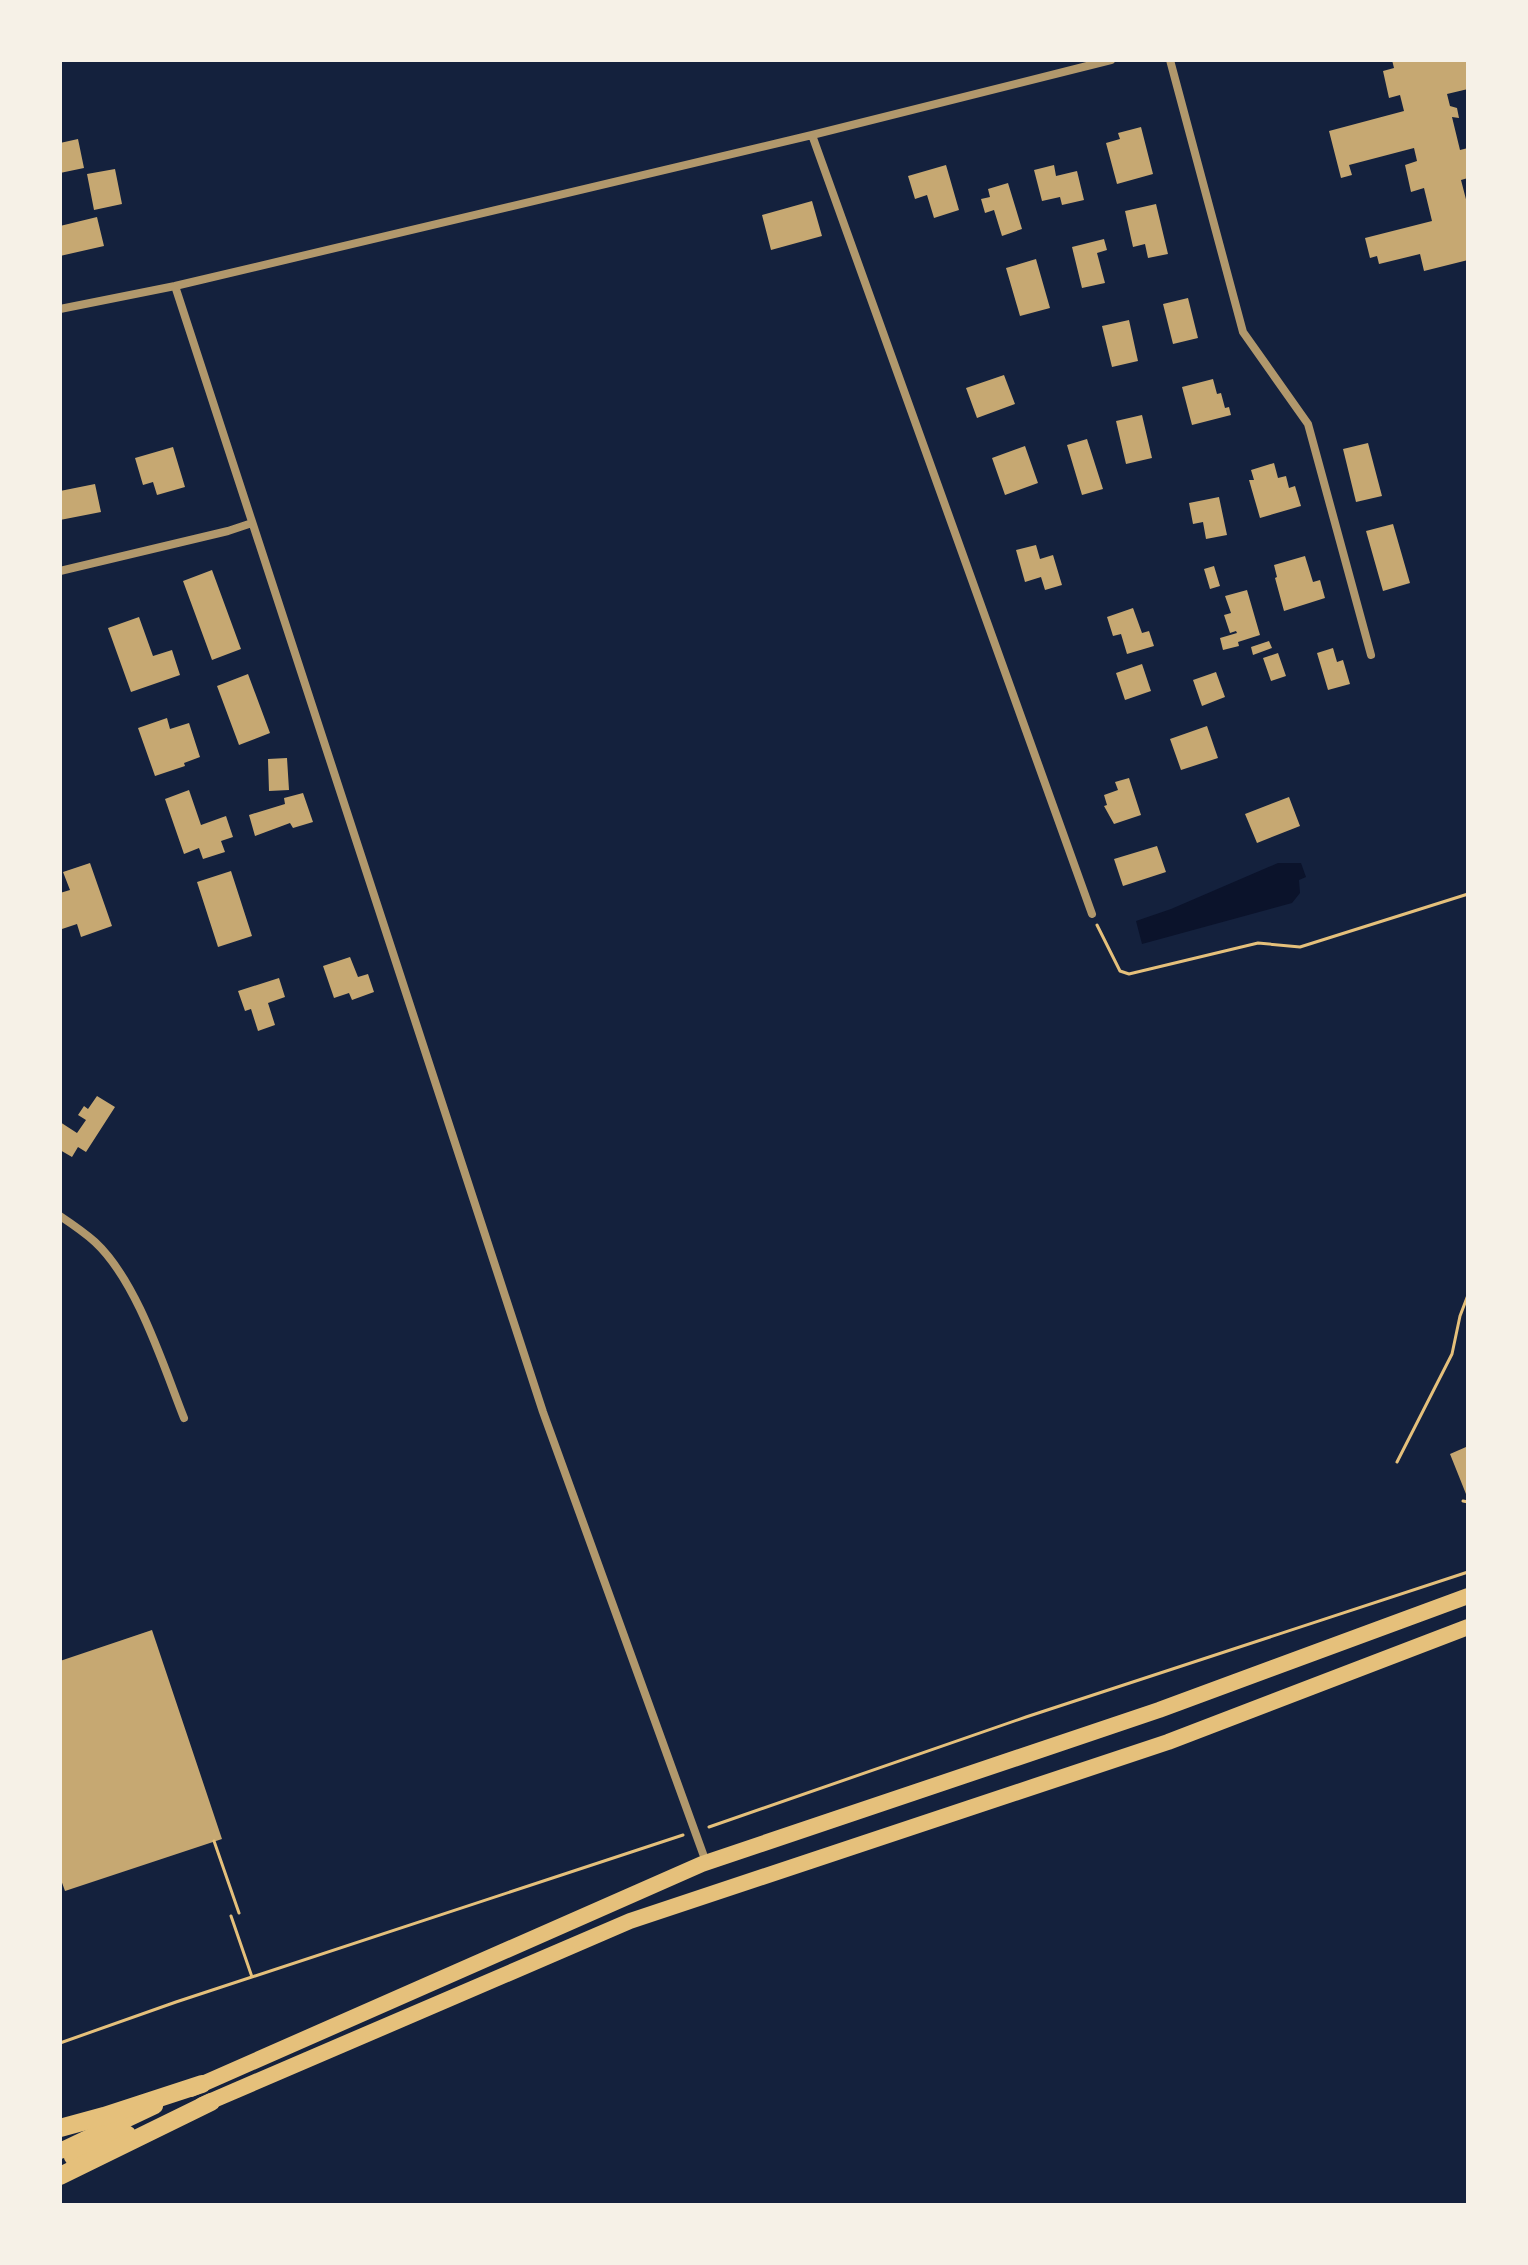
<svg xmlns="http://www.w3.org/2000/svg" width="1528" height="2265" font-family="'Varela Round',sans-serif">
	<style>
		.water { fill: #0b132b }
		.building { fill: #c6a872 }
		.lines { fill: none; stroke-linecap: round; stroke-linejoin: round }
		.path { stroke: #e5c07b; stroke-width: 3 }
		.minor { stroke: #b1986c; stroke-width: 8 }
		.primary { stroke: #e5c07b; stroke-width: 16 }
		.trunk { stroke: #e5c07b; stroke-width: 18 }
	</style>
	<rect width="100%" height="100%" fill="#14213d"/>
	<!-- water -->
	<path class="water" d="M1278,863H1301L1306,877L1299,880L1300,893L1292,903L1142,944L1136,921L1171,909Z"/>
	<!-- building -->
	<path class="building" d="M1392,60H1468V89L1447,94L1450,106L1457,108L1459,118L1452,117L1460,150L1468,148V178L1461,180L1468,207V260L1424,271L1420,254L1379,264L1377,256L1370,258L1365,238L1432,221L1424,188L1411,192L1405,165L1417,161L1414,148L1349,165L1352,175L1341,178L1329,131L1404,111L1400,95L1389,98L1383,71L1394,68Z
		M1141,127L1153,174L1117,184L1106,143L1120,139L1118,133Z
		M78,139L84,168L60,173V143Z
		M946,165L959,210L934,218L927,195L915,199L908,176Z
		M1054,165L1056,176L1077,171L1084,200L1062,205L1060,197L1042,201L1034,170Z
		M115,169L122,204L94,210L87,174Z
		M1008,183L1022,229L1002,236L994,210L985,213L981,199L990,197L988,189Z
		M812,201L822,236L771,250L762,215Z
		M1156,204L1168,254L1148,258L1145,244L1133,247L1125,211Z
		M97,217L104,246L60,256V226Z
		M1104,239L1107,250L1097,253L1105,283L1082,288L1072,247Z
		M1036,259L1050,308L1020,316L1006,268Z
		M1188,298L1198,338L1173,344L1163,304Z
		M1129,320L1138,361L1112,367L1102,326Z
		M1004,375L1015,404L977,418L966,388Z
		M1213,379L1217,394L1221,393L1225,408L1229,407L1231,415L1192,425L1182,387Z
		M1142,415L1152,458L1126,464L1116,421Z
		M1087,439L1103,489L1082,495L1067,445Z
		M1368,443L1382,496L1356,502L1343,449Z
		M1025,446L1038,483L1005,495L992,458Z
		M173,447L185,487L157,495L153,482L143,485L135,458Z
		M1274,463L1278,478L1286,476L1289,488L1295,486L1301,506L1260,518L1249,480H1254L1251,470Z
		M95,484L101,512L60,520V491Z
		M1219,497L1227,535L1206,539L1203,522L1193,524L1189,503Z
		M1393,524L1410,583L1383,591L1366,531Z
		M1036,545L1040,559L1053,555L1062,585L1045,590L1041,577L1025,582L1016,550Z
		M1305,556L1313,582L1320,580L1325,598L1284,611L1275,578L1277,577L1274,565Z
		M1214,566L1220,586L1210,589L1204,569Z
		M212,570L241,649L212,660L183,581Z
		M1247,590L1260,635L1238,642L1239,646L1223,650L1220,638L1237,633L1236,631L1230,633L1224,615L1231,613L1225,596Z
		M1133,608L1142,633L1149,631L1154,646L1127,654L1121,634L1113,636L1107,617Z
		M139,617L153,656L172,650L180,675L131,692L108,628Z
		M1269,641L1272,648L1253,655L1251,647Z
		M1333,648L1337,662L1343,660L1350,684L1328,690L1317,653Z
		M1278,653L1286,676L1271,681L1263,658Z
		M1142,664L1151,691L1125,700L1116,673Z
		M1216,672L1225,697L1202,706L1193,680Z
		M248,674L270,733L239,745L217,686Z
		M167,718L170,729L189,723L200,757L184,763L185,766L155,776L138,728Z
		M1207,726L1218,758L1181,770L1170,739Z
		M287,758L289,790L269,791L268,759Z
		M1129,778L1141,815L1114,824L1104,806L1107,805L1104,795L1118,790L1115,782Z
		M189,790L201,825L226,816L233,837L221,841L225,852L203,859L199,848L184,854L165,799Z
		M303,793L313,822L293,828L290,823L255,836L249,815L285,804L284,798Z
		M1289,797L1300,826L1257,843L1245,814Z
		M1157,846L1166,872L1123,886L1114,859Z
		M90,863L112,926L81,937L77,924L62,929L60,923V893L70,890L63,872Z
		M231,871L252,936L218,947L197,882Z
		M350,957L358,977L368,974L374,992L352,1000L349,993L334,998L323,966Z
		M279,978L285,997L268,1003L275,1025L258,1031L251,1009L245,1011L238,991Z
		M97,1096L115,1107L86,1152L78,1147L72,1157L60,1150V1122L77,1133L86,1120L78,1115L84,1106L88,1109Z
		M1466,1447L1468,1451V1499L1450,1454Z
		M152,1630L222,1839L65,1891L60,1877V1661Z"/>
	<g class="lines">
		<!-- path -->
		<path class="path" d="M1097,925L1120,971L1129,974L1258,943L1300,947L1468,894
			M1397,1462L1452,1354L1460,1316L1468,1295
			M1463,1501L1468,1502
			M709,1827L1026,1717L1468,1572
			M214,1841L239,1913
			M231,1916L252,1977
			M60,2043L176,2002L683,1835"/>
		<!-- minor -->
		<path class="minor" d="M1170,60L1243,332L1308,424L1371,655
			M812,135L1092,914
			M175,286L543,1412L706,1862
			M60,309L175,286L812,135L1111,60
			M60,571L228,531L252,523
			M60,1216C72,1224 85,1233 95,1242C137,1281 163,1365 184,1418"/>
		<!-- primary -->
		<path class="primary" d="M191,2089L702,1864L1159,1710L1468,1596
			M202,2105L630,1921L1168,1742L1468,1627
			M60,2151L155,2106
			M72,2157L128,2134"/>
		<!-- trunk -->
		<path class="trunk" d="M60,2128L104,2116L202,2084
			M60,2176L211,2102"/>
	</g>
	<!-- border -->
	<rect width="1528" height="2265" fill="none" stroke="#f6f1e7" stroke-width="124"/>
</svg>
